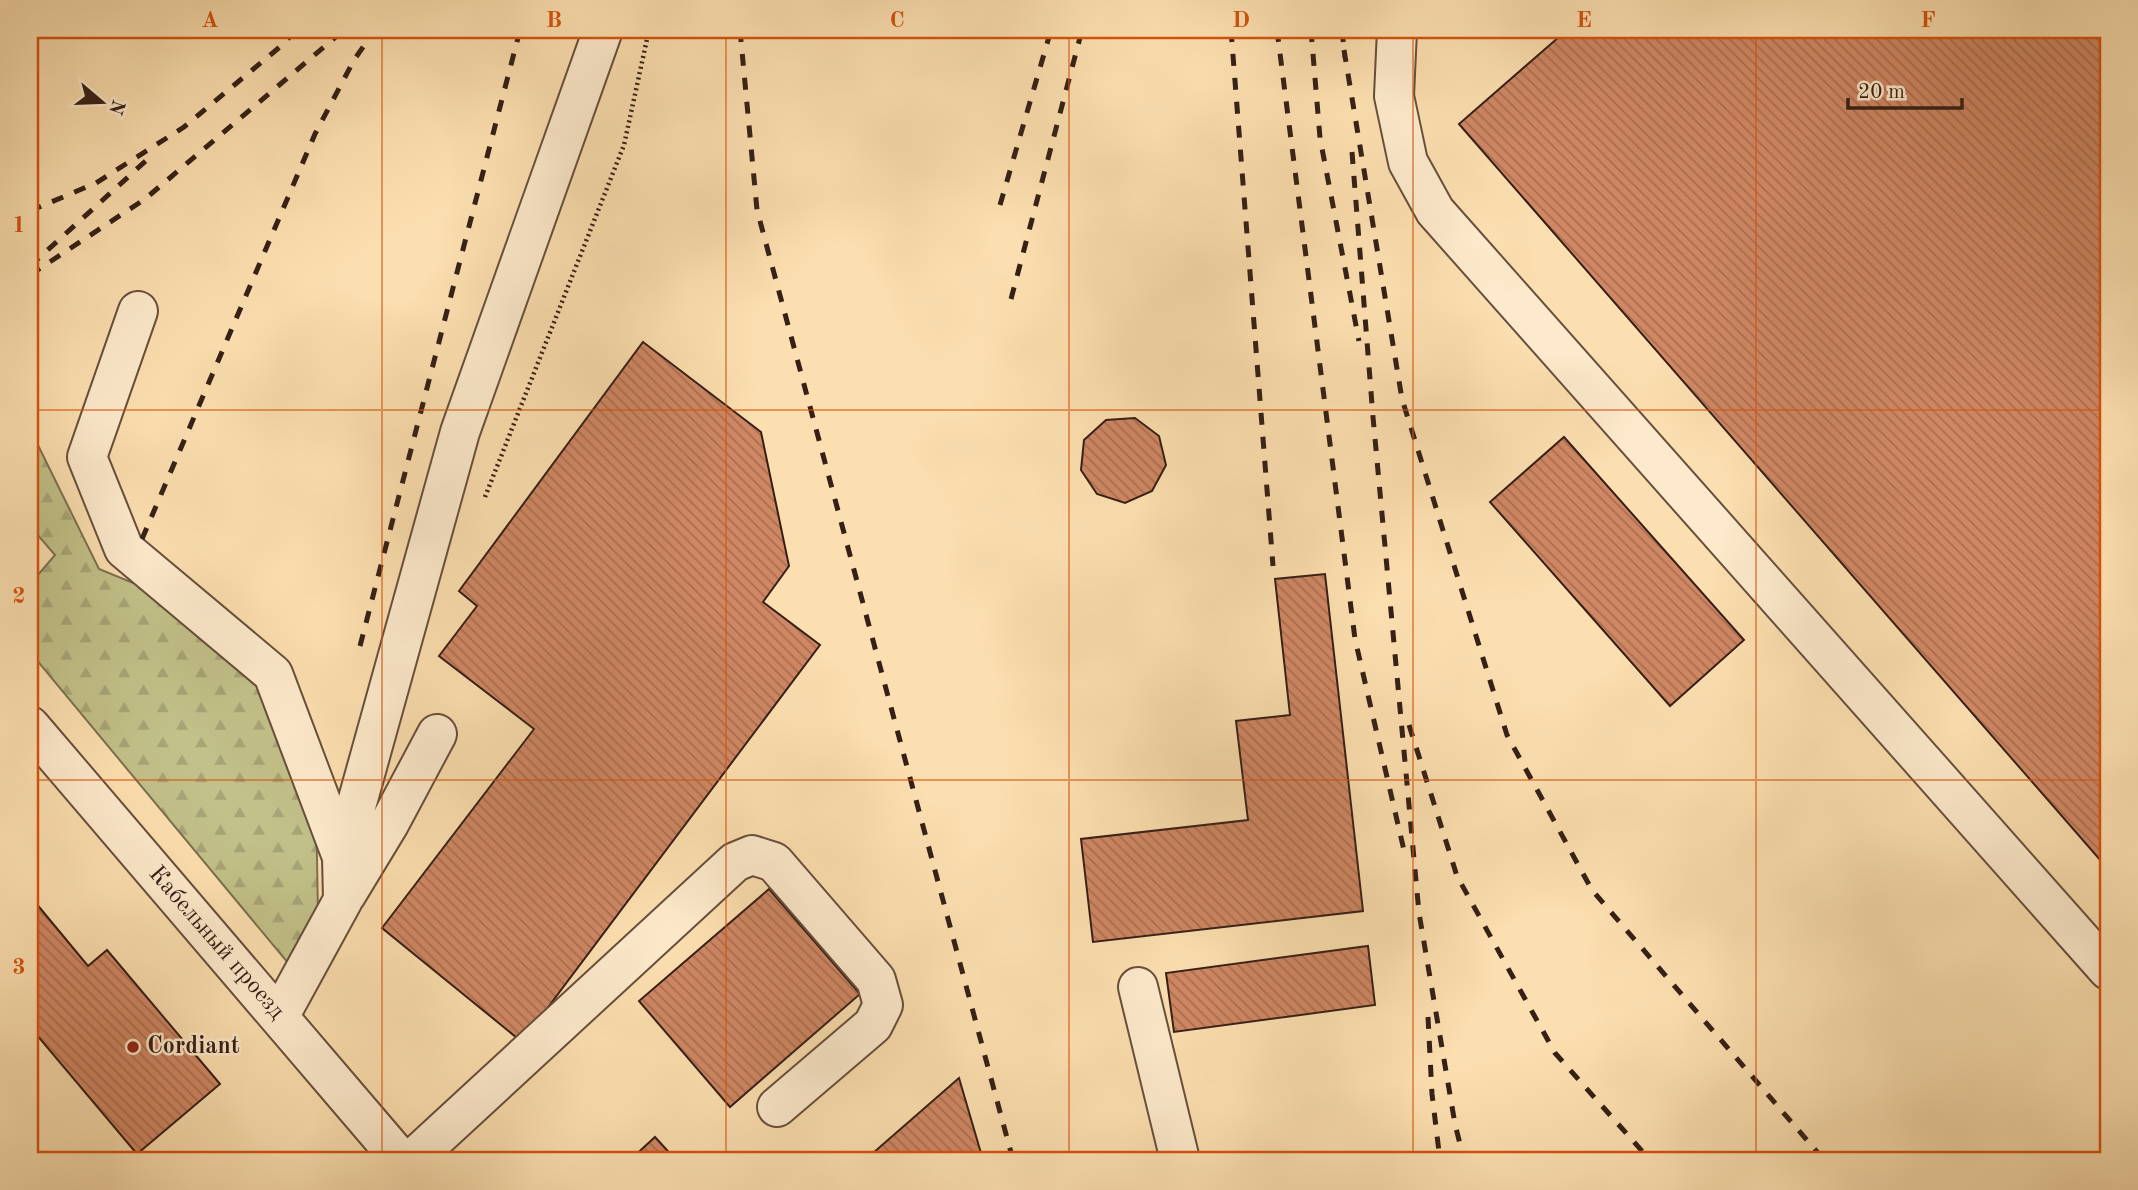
<svg xmlns="http://www.w3.org/2000/svg" width="2138" height="1190" font-family="'Old Standard TT',serif">
	<style>
		.forest { fill: url(#forest-firs); stroke: #7c7050; stroke-width: 2 }
		.building { fill: url(#building-back-hatch); stroke: #351f16; stroke-width: 2 }
		.lines { fill: none; stroke-linecap: round; stroke-linejoin: round }
		.minor-casing { stroke: #674f3c; stroke-width: 42 }
		.path { stroke: #351f16; stroke-width: 4.5; stroke-dasharray: 2 3.5; stroke-linecap: butt }
		.minor { stroke: #fdeacc; stroke-width: 38 }
		.rail { stroke: #351f16; stroke-width: 5; stroke-dasharray: 12 12; stroke-linecap: butt }
		.grid { fill: none; stroke: #d6530d; stroke-width: 2; stroke-opacity: 0.55 }
		.poi-dot { fill: #8f2418; stroke: #fdeacc; stroke-width: 2.5 }
		.labels { text-anchor: middle; dominant-baseline: central; stroke-width: 5; stroke-linejoin: round; paint-order: stroke }
		.street-label { font-size: 24px; fill: #351f16; stroke: #fdeacc }
		.poi-label { font-size: 24px; font-weight: bold; fill: #351f16; stroke: #fdeacc; text-anchor: start }
		.neatline { fill: none; stroke: #d6530d; stroke-width: 2.5 }
		.grid-label { font-size: 23px; text-anchor: middle; font-weight: bold; fill: #d6530d }
	</style>
	<defs>
		<pattern id="forest-firs" width="22" height="20" patternUnits="userSpaceOnUse" patternTransform="scale(1.75)"><rect width="22" height="20" fill="#c2c189"/><path d="M5 1l3.5 6h-7zM16 11l3.5 6h-7z" fill="#a7a576"/></pattern>
		<pattern id="building-back-hatch" width="6" height="6" patternUnits="userSpaceOnUse" patternTransform="scale(1.75)"><rect width="6" height="6" fill="#d08764"/><path d="M-1 5l2 2M0 0l6 6M5-1l2 2" fill="none" stroke="#aa6e51"/></pattern>
	</defs>
	<rect width="100%" height="100%" fill="#fcdfb0"/>
	<filter id="stains"><feTurbulence type="fractalNoise" baseFrequency=".00286" numOctaves="4"/><feColorMatrix values="0 0 0 0 .2 0 0 0 0 .09 0 0 0 0 .02 0 0 0 .5 -.17"/></filter>
	<radialGradient id="worn" r=".72"><stop offset=".6" stop-color="#630" stop-opacity="0"/><stop offset="1" stop-color="#630" stop-opacity=".3"/></radialGradient>
	<!-- forest -->
	<path class="forest" d="M30,429L99,569L226,621L315,745L318,914L293,969L30,652V584L55,555L30,526Z"/>
	<!-- building -->
	<path class="building" d="M1567,30H2108V869L1459,124Z
		M643,342L761,432L789,566L763,602L820,645L522,1042L382,928L534,729L439,656L477,606L459,591Z
		M1135,418L1159,436L1166,465L1152,491L1125,503L1097,494L1081,470L1084,440L1106,420Z
		M1564,437L1744,640L1670,706L1490,502Z
		M1325,574L1363,911L1093,942L1081,839L1248,820L1236,721L1290,715L1275,579Z
		M769,889L860,994L730,1107L639,1001Z
		M30,896L88,966L107,950L220,1084L137,1154L30,1027Z
		M1368,946L1375,1005L1174,1032L1166,973Z
		M959,1078L983,1160H865Z
		M655,1137L676,1160H630Z"/>
	<g class="lines">
		<!-- minor casing -->
		<g class="minor-casing">
			<path id="minor" d="M1397,30L1394,96L1408,162L1435,211L2108,970
				M138,311L87,457L124,549L273,674L342,857
				M30,726L401,1160
				M346,895L389,824L437,734
				M1138,987L1180,1160
				M279,1017L343,900L342,857L460,432L603,30
				M412,1160L735,862L752,855L774,862L876,980L883,1005L873,1025L777,1107"/>
		</g>
		<!-- path -->
		<path class="path" d="M485,497L624,145L649,30"/>
		<!-- minor -->
		<use href="#minor" class="minor"/>
		<!-- rail -->
		<path class="rail" d="M740,30L757,210L1013,1160
			M1231,30L1273,566
			M1277,30L1355,639L1406,859
			M1311,30L1320,138L1359,341
			M1342,30L1345,58
			M1344,50L1402,399L1507,735L1592,890L1824,1160
			M1352,152L1373,417L1419,913L1455,1124L1464,1160
			M1000,205L1051,30
			M30,211L96,183L184,127L281,46L296,30
			M30,266L149,158
			M30,275L145,199L344,30
			M1011,299L1082,30
			M142,539L315,134L354,60L375,30
			M360,646L520,30
			M1409,725L1457,876L1555,1053L1650,1160
			M1428,1017L1432,1094L1440,1160"/>
	</g>
	<!-- grid -->
	<path class="grid" d="M382,30V1160M726,30V1160M1069,30V1160M1413,30V1160M1756,30V1160M30,410H2108M30,780H2108"/>
	<!-- markers -->
	<circle class="poi-dot" cx="133" cy="1047" r="7"/>
	<g class="labels">
		<!-- street labels -->
		<g class="street-label">
			<text transform="translate(216 943) rotate(49)">Кабельный проезд</text>
		</g>
		<!-- poi labels -->
		<g class="poi-label">
			<text x="147" y="1047">Cordiant</text>
		</g>
	</g>
	<!-- margin -->
	<rect width="2138" height="1190" fill="none" stroke="#fcdfb0" stroke-width="77"/>
	<!-- north arrow -->
	<g transform="translate(102 102) rotate(109)" stroke="#fdeacc" stroke-width="5" paint-order="stroke">
	<path d="M0-5L12 26L0 18L-12 26Z" fill="#351f16"/>
	<text y="-10" font-size="19" font-weight="bold" text-anchor="middle" fill="#351f16">N</text>
	</g>
	<!-- scale -->
	<path d="M1848 98v10h114v-10" fill="none" stroke="#351f16" stroke-width="3.5"/>
	<text x="1858" y="98" font-size="21" fill="#351f16" stroke="#fdeacc" stroke-width="5" paint-order="stroke">20 m</text>
	<rect x="38" y="38" width="2062" height="1114" class="neatline"/>
	<g class="grid-label">
		<text x="210" y="27">A</text>
		<text x="554" y="27">B</text>
		<text x="897" y="27">C</text>
		<text x="1241" y="27">D</text>
		<text x="1584" y="27">E</text>
		<text x="1928" y="27">F</text>
		<text x="19" y="232">1</text>
		<text x="19" y="603">2</text>
		<text x="19" y="974">3</text>
	</g>
	<rect width="100%" height="100%" filter="url(#stains)"/>
	<rect width="100%" height="100%" fill="url(#worn)"/>
</svg>
